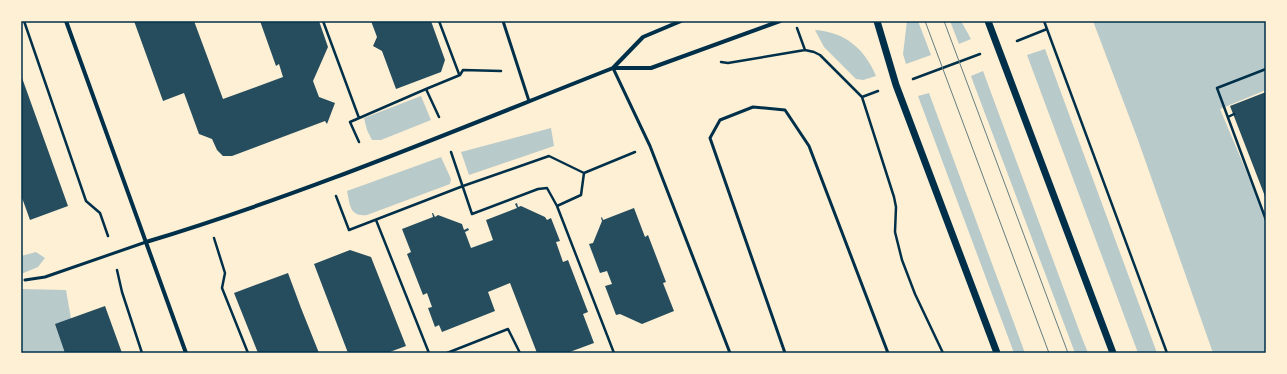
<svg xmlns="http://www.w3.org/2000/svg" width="1287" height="374" font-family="Poppins,sans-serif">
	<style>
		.green { fill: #b9caca }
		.building { fill: #264d5e }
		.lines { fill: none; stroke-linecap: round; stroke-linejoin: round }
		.path { stroke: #003049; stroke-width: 2.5 }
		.service { stroke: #003049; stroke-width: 3 }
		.minor { stroke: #003049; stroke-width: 4 }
		.tertiary { stroke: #003049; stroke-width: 7 }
		.tram { stroke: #657d81; stroke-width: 1 }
		.neatline { fill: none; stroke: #003049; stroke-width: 1.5 }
	</style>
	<rect width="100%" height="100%" fill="#fdf0d5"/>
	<!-- green -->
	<path class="green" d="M907,21H918L931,55L906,64L903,54Z
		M950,21H961L971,39L959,44Z
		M1093,21H1266V90L1220,109L1266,218V353H1213L1138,140Z
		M815,30C845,32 865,49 876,76L863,80L856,79L824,47Z
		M1045,49L1157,353H1138L1027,55Z
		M983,71L1082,338L1088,353H1075L972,79L971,76Z
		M929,93L1025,353H1014L918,96Z
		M421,96L431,120L381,140H372L367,130L364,118Z
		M551,128L554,146L469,175L461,152Z
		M441,157L451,179L450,184L367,215C349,217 350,204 347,191Z
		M36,252L45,258L38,267L21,274V256Z
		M21,289L66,290L77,353H21Z"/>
	<!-- building -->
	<path class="building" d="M134,21H194L223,99L283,77L279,64L276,66L260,21H319L328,47L313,81L319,97L335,103L327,124L325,121L232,156H223L217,150L212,139L199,134L184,93L163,101Z
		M371,21H431L445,60L441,72L396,89L382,51L373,46L377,37Z
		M21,75L68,206L30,220L21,195Z
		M1266,92V199L1230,106Z
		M517,203L518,207L521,206L545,217L547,220L551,218L560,241L556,242L563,262L568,260L588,312L583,314L594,343L567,353H537L510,283L488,292L495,311L442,332L439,325L435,327L428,308L432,307L427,293L423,295L407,254L411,252L402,229L433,217L432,213H433L435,217L438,215L462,224L464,230L468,228L469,230L465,232L471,248L493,240L486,220L517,208L515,204Z
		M634,208L645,237L648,235L666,282L663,283L674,311L642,324L620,314L616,315L605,286L612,284L607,271L600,273L589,244L593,243L602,221L601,218L602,217L603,220Z
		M350,250L371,257L406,346L387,353H348L314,264Z
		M288,273L301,308L319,353H258L234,293Z
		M105,306L122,353H65L55,324Z"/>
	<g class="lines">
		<!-- path -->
		<path class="path" d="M24,21L86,201L100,213L108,236
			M323,21L359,118
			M439,21L459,74
			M1044,21L1167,353
			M797,28L805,50
			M1017,41L1047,29
			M721,62L728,63L805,50L814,52L820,55L862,97L894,197L896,207L895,232L902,260L915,294L943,353
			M1266,69L1217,88L1266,220
			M913,79L980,54
			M862,97L878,91
			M439,117L426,89L460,75L463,70L501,71
			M1228,117L1234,114
			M359,142L350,122L426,89
			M451,152L472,214L538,189L547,188L557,206L581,195L584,173
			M336,196L349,230L463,186L549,156L584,173L635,152
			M557,206L614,353
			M376,220L429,353
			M214,238L225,273L222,288L248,353
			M117,270L122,292L142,353
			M447,353L508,329L520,353"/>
		<!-- service -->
		<path class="service" d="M503,21L529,101
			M613,68L650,146L730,353
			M25,280L45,277L146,242
			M785,353L710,138L720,120L753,107L785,110L809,146L888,353"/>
		<!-- minor -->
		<path class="minor" d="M66,21L186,353
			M613,68L643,37L681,21
			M146,242C305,194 458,129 613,68H651L780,21"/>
		<!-- tertiary -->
		<path class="tertiary" d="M877,21L896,85L997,353
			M988,21L1113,353"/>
		<!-- tram -->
		<path class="tram" d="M925,21L1049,353
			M944,21L1068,353"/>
	</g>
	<!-- border -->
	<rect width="1287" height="374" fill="none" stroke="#fdf0d5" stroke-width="44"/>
	<rect x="22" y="22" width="1243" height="330" class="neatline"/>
</svg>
